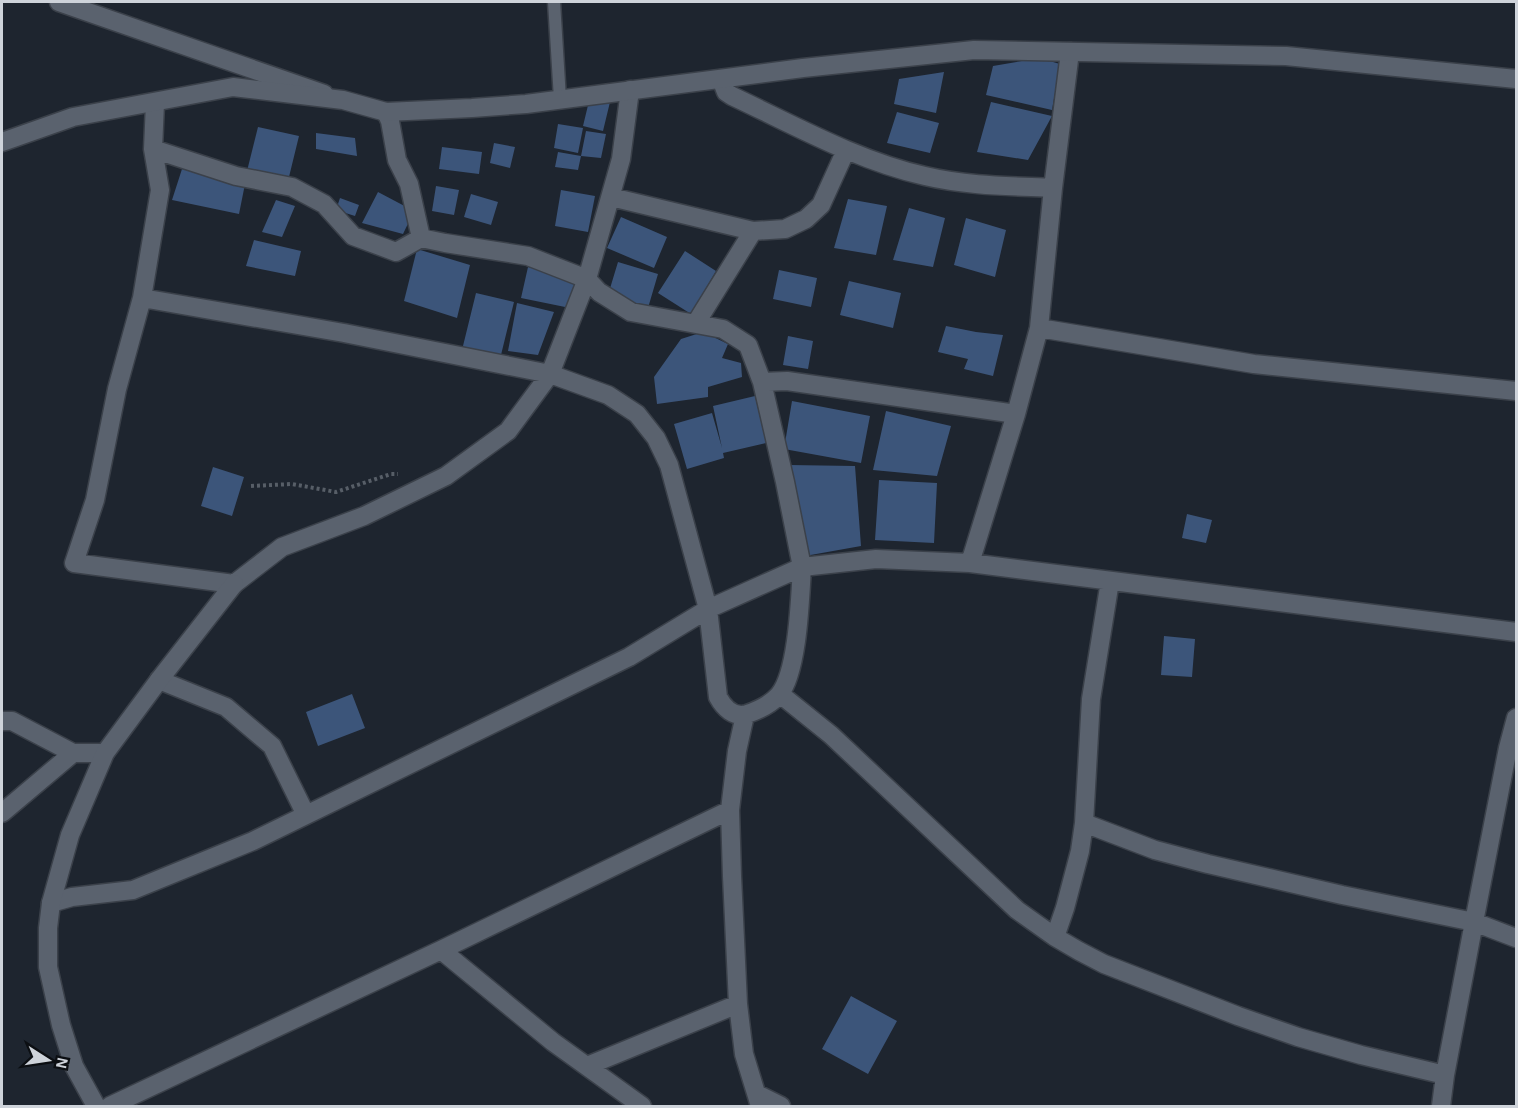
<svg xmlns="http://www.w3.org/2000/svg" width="1518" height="1108" font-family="'Alegreya Sans',sans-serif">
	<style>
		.building { fill: #3c557a }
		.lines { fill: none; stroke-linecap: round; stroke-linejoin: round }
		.service-casing { stroke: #3b414a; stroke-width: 15 }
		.minor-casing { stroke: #3b414a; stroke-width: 21 }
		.tertiary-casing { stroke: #3b414a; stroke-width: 21 }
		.path { stroke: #575e67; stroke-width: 4; stroke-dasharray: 3 3; stroke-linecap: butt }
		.service { stroke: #5a626e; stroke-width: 12 }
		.minor { stroke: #5a626e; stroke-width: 18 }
		.tertiary { stroke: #5a626e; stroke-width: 18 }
	</style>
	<rect width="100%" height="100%" fill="#1e252f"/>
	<!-- building -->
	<path class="building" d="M1039,58L1060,64L1052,110L986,95L993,66Z
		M944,72L936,113L894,104L899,79Z
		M590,97L610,102L603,131L583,126Z
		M991,102L1052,116L1028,160L977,152Z
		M897,112L939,123L930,153L887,143Z
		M558,124L583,128L578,153L554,148Z
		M258,127L299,136L288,181L247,171Z
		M586,131L606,134L601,158L581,156Z
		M316,133L355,138L357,156L316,149Z
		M494,143L515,147L510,168L490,163Z
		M442,147L482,152L479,174L439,169Z
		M558,152L581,156L578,170L555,167Z
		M182,169L245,184L239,214L172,200Z
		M436,186L459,190L454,215L432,211Z
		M561,190L595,196L588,232L555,226Z
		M378,192L414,211L403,234L362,223Z
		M471,194L498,202L491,225L464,217Z
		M340,198L359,205L355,216L336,210Z
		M848,199L887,206L876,255L834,248Z
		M276,200L295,206L282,237L262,232Z
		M909,208L945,218L933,267L893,260Z
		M621,217L667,237L654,268L607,248Z
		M966,218L1006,230L995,277L954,265Z
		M254,240L301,251L295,276L246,266Z
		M417,249L470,265L457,318L404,301Z
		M685,251L716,271L691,314L658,293Z
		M618,262L658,274L648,308L608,295Z
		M528,267L577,277L570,308L521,298Z
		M779,270L817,278L811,307L773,299Z
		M849,281L901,293L893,328L840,315Z
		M476,293L514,302L500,359L462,350Z
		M517,303L554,312L538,355L508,351Z
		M946,326L976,332L1003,335L993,376L964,369L968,359L938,352Z
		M703,332L728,344L722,358L741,363L742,377L708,387V397L657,404L654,377L681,339Z
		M788,336L813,341L808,369L783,365Z
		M755,396L766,443L723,453L724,458L687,469L674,424L712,413L722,448L713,406Z
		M792,401L870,416L861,463L784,449Z
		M886,411L951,426L937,476L873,470Z
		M789,465L855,466L861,546L805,556Z
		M213,467L244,477L232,516L201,506Z
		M879,480L937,483L934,543L875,540Z
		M1187,514L1212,520L1206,543L1182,538Z
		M1164,636L1195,639L1192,677L1161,675Z
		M352,694L365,728L318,746L306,712Z
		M851,996L897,1021L868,1074L822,1049Z"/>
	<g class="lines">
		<!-- service casing -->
		<g class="service-casing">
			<path id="service" d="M554,2L560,99"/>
		</g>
		<!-- minor casing -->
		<g class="minor-casing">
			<path id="minor" d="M59,2L324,94
				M721,79L726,92L732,96C794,125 858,161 925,176C967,186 1010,186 1053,188
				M155,103L153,149L160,190L142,298L117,389L95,500L74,563L234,584L282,547L364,516L446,476L508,431L550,374L587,279L621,159L630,90
				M386,112L390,121L397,160L409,184L421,238
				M153,149L236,176L292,187L324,204L353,236L396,252L421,238L445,243L528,256L587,279L599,292L631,312L723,329L748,345L762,382
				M611,197L753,231L785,229L806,219L821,205L846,150
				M696,323L753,231
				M1039,328L1254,364L1516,391
				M1016,414L787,381L762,382L785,482L802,567L876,559L970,563L1016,414L1039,328L1053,188L1070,52
				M970,563L1516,632
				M159,680L226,707L272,746L306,815
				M780,694L831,735L1017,910L1055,937L1079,951L1104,964L1238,1016L1298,1037L1361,1055L1445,1075
				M745,715L737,751L730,810L732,876L738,1004L744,1054L760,1106
				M1516,718L1508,748L1474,922L1516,938
				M2,721H12L73,753H105
				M2,813L73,753
				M1084,823L1155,850L1208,864L1342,895L1474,922L1445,1075L1441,1106
				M51,903L72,897L133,890L253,841L629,657L708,609L802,567C800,599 798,672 779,695C771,704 759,710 747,714C734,718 724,708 718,697L708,609L669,465L656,438L637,414L608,395L550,374L344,333L142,298
				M1055,937L1065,908L1080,851L1084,823L1091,699L1110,581
				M441,950L553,1042L642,1106
				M587,1066L738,1004
				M757,1094L781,1106
				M110,1106L441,950L730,810"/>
		</g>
		<!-- tertiary casing -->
		<g class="tertiary-casing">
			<path id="tertiary" d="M2,142L73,117L233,87L343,100L386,112L472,108L526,104L803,68L974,50L1286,56L1516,79
				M96,1106L74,1066L61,1025L48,967V928L51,903L70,835L105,753L159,680L234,584"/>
		</g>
		<!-- path -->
		<path class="path" d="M251,486L292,484L336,492L391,474H398"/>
		<!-- service -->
		<use href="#service" class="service"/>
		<!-- minor -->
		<use href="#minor" class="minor"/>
		<!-- tertiary -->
		<use href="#tertiary" class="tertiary"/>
	</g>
	<!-- border -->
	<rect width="1518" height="1108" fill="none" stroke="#ced3da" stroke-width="6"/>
	<!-- north arrow -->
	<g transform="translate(48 1060) rotate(102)" stroke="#0b0e12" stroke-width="4.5" paint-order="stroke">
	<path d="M0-4.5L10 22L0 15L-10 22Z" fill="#ced3da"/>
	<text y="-9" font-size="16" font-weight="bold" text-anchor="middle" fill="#ced3da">N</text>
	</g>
</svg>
